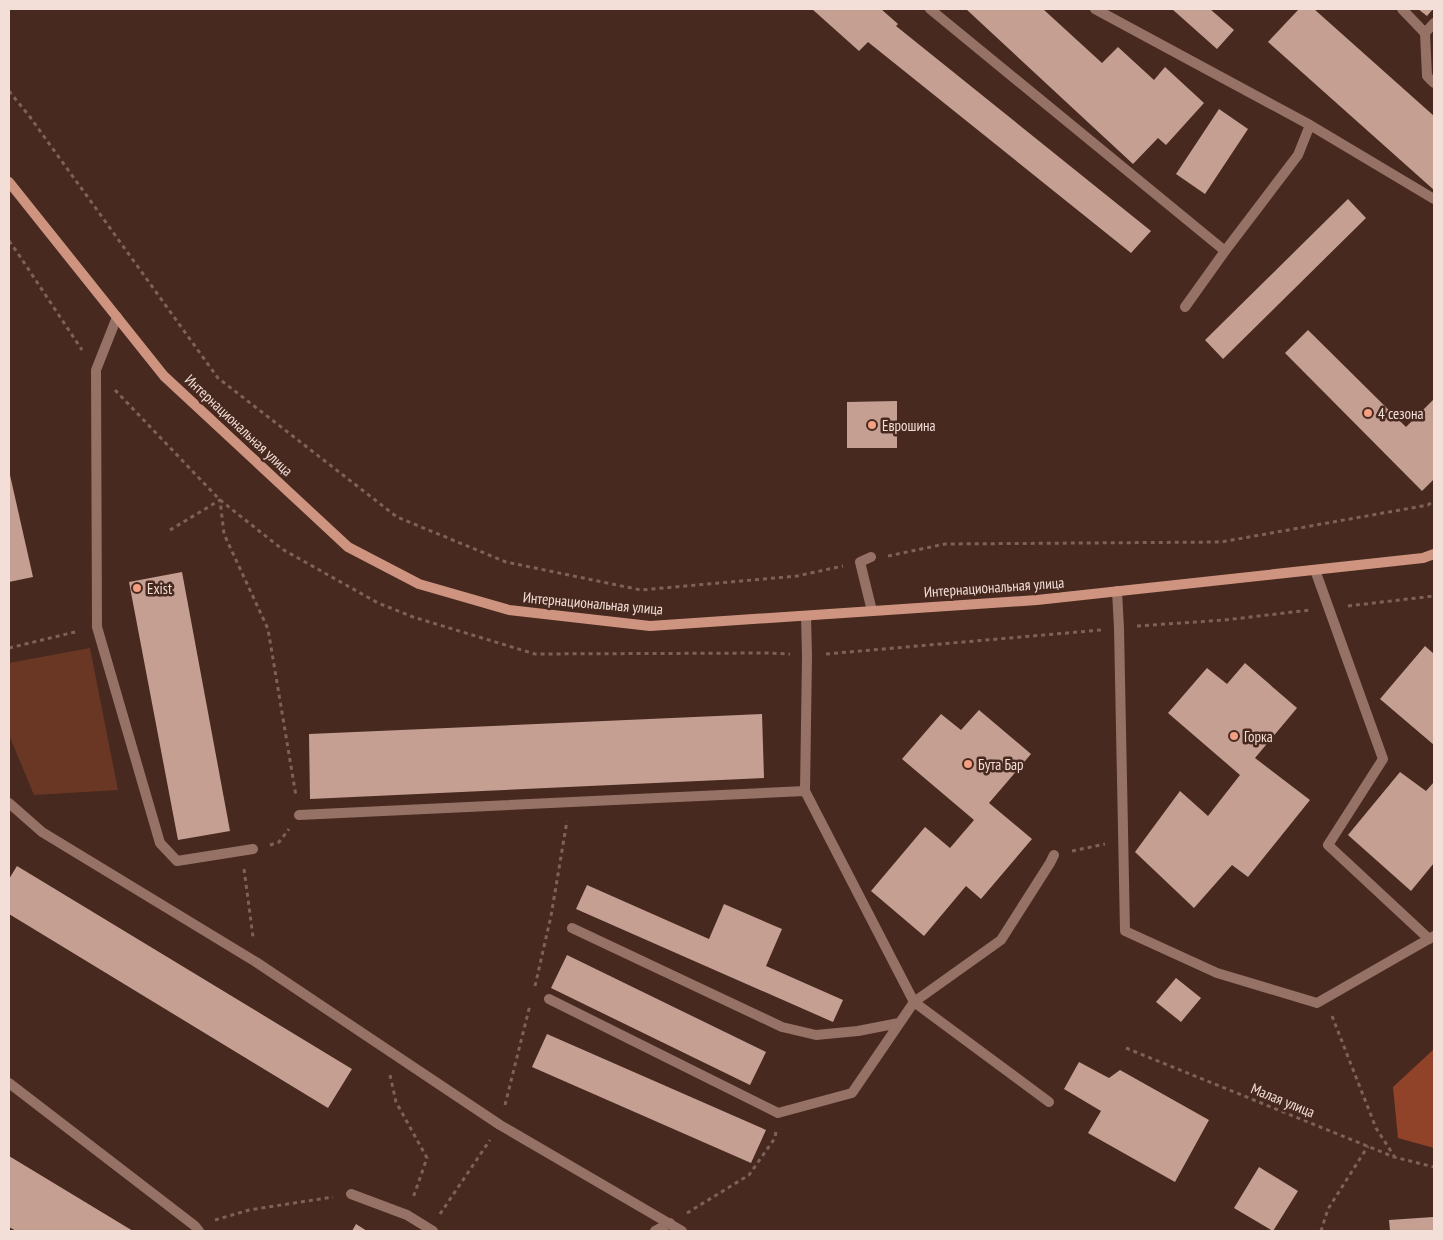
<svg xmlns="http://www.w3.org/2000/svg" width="1443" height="1240" font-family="'PT Sans Narrow',sans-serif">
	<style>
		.green { fill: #6a3725 }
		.forest { fill: #904328 }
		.building { fill: #c59f92 }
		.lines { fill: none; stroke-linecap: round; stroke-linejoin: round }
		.path { stroke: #7d6259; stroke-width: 3; stroke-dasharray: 4 4; stroke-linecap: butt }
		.service { stroke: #967165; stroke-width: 10 }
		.minor { stroke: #967165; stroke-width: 10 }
		.secondary { stroke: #ce9480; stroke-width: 10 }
		.poi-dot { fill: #f39f82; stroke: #47291f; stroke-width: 2 }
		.labels { text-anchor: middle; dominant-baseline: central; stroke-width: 5; stroke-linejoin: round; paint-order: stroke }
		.poi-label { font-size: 15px; fill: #f3dfd8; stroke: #47291f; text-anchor: start }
		.street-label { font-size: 15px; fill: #f3dfd8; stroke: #47291f }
	</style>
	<rect width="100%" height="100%" fill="#47291f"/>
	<!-- green -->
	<path class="green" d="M90,648L118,790L34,795L9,735V663Z"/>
	<!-- forest -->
	<path class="forest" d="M1434,1049V1148L1398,1138L1393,1087Z"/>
	<!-- building -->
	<path class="building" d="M812,9H881L898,24L896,26L1151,231L1131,253L868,42L859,51Z
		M966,9H1043L1102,63L1118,47L1154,80L1165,67L1204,103L1166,145L1158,138L1133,164Z
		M1172,9H1210L1234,30L1217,49Z
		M1299,9H1314L1434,116V190L1268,42Z
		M1418,9H1433L1427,16Z
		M1219,109L1248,129L1205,194L1176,174Z
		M1348,199L1366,218L1223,359L1205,340Z
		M1308,330L1406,427L1434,399V479L1422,491L1285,353Z
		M897,401V448H847V402Z
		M10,475L33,577L9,582V476Z
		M182,572L230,831L178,840L129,582Z
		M1425,646L1434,654V745L1380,699Z
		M1245,663L1297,708L1255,758L1310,800L1248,877L1232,865L1194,908L1135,852L1180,791L1208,816L1240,775L1168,713L1207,668L1227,684Z
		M979,710L1031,754L989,803L1032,839L981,899L966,886L924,936L871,891L925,827L950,848L974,820L902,759L941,714L961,730Z
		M762,714L764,778L310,799L309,734Z
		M1400,772L1426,791L1434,782V863L1411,891L1348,835Z
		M17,866L352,1069L328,1108L9,914V879Z
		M587,885L709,939L724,904L782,929L766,966L843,1000L833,1022L576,909Z
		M567,955L766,1052L750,1085L551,988Z
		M1176,978L1201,998L1181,1022L1156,1002Z
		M547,1034L766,1130L751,1163L532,1067Z
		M1079,1062L1109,1078L1120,1070L1209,1120L1175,1182L1088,1133L1101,1111L1064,1089Z
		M9,1156L133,1231H16L9,1227Z
		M1259,1167L1298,1191L1273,1231L1234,1208Z
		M1433,1217L1434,1231H1390L1389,1220Z
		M356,1224L367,1231H352Z"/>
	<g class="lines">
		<!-- path -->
		<path class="path" d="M9,91L30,117L218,378L397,517L506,562L641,590L797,576L843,566
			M9,241L17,252L82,350
			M115,390L220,500L282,549L378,603L413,617L535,654L768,653L790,654
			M170,530L220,500L224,534L268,629L296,796
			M888,556L945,544L1221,542L1428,505L1434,501
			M1348,606L1434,596
			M1137,626L1225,620L1310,610
			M9,648L79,631
			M826,654L1101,630
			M270,845L279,842L289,829
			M1072,851L1105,844
			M244,869L253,937
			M535,986L551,916L567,821
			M1332,1016L1376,1128L1394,1156
			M1126,1048L1394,1157L1434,1167
			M390,1075L396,1102L427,1158L413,1198
			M505,1105L530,1005
			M687,1213L749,1175L775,1138L776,1131
			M440,1214L490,1140
			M215,1220L249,1210L333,1197
			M1321,1231L1328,1209L1368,1146"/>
		<!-- service -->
		<path class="service" d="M930,9L1225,251
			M1095,9L1310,125L1434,199
			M1402,9L1425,33L1434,23
			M1425,33L1427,76L1434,83
			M1185,307L1225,251L1298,155L1310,125
			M117,317L96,370L97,627L160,843L177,861L253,849
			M871,557L860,562L872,611
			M1315,570L1383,759L1328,845L1429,939
			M1117,591L1119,628L1125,931L1217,973L1317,1003L1434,936
			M806,616L807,656L805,791L914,1002L1049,1102
			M299,815L805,791
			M572,928L782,1027L816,1035L858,1031L899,1023
			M549,999L778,1113L852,1093L914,1002L1001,940L1050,863L1054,855
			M9,1083L195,1226L199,1231
			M351,1194L407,1215L433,1231
			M655,1231L670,1223"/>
		<!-- minor -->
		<path class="minor" d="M9,803L42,832L256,962L500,1125L682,1231"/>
		<!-- secondary -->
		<path class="secondary" d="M9,182L164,376L348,547L419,584L509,610L650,626L1037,600L1423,558L1434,554"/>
	</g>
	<!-- markers -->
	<g class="poi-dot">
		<circle cx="1368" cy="413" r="5"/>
		<circle cx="872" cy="425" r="5"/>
		<circle cx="137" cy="588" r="5"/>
		<circle cx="1234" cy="736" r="5"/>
		<circle cx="968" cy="764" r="5"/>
	</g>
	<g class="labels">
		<!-- poi labels -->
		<g class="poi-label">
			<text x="1378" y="413">4 сезона</text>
			<text x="882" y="425">Еврошина</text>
			<text x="147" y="588">Exist</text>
			<text x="1244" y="736">Горка</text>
			<text x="978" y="764">Бута Бар</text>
		</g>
		<!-- street labels -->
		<g class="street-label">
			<text transform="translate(239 425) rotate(43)">Интернациональная улица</text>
			<text transform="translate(994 587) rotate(-4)">Интернациональная улица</text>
			<text transform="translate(593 603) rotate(5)">Интернациональная улица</text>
			<text transform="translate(1283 1100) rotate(22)">Малая улица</text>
		</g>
	</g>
	<!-- border -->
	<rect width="1443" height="1240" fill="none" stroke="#f3dfd8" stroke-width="20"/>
</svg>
